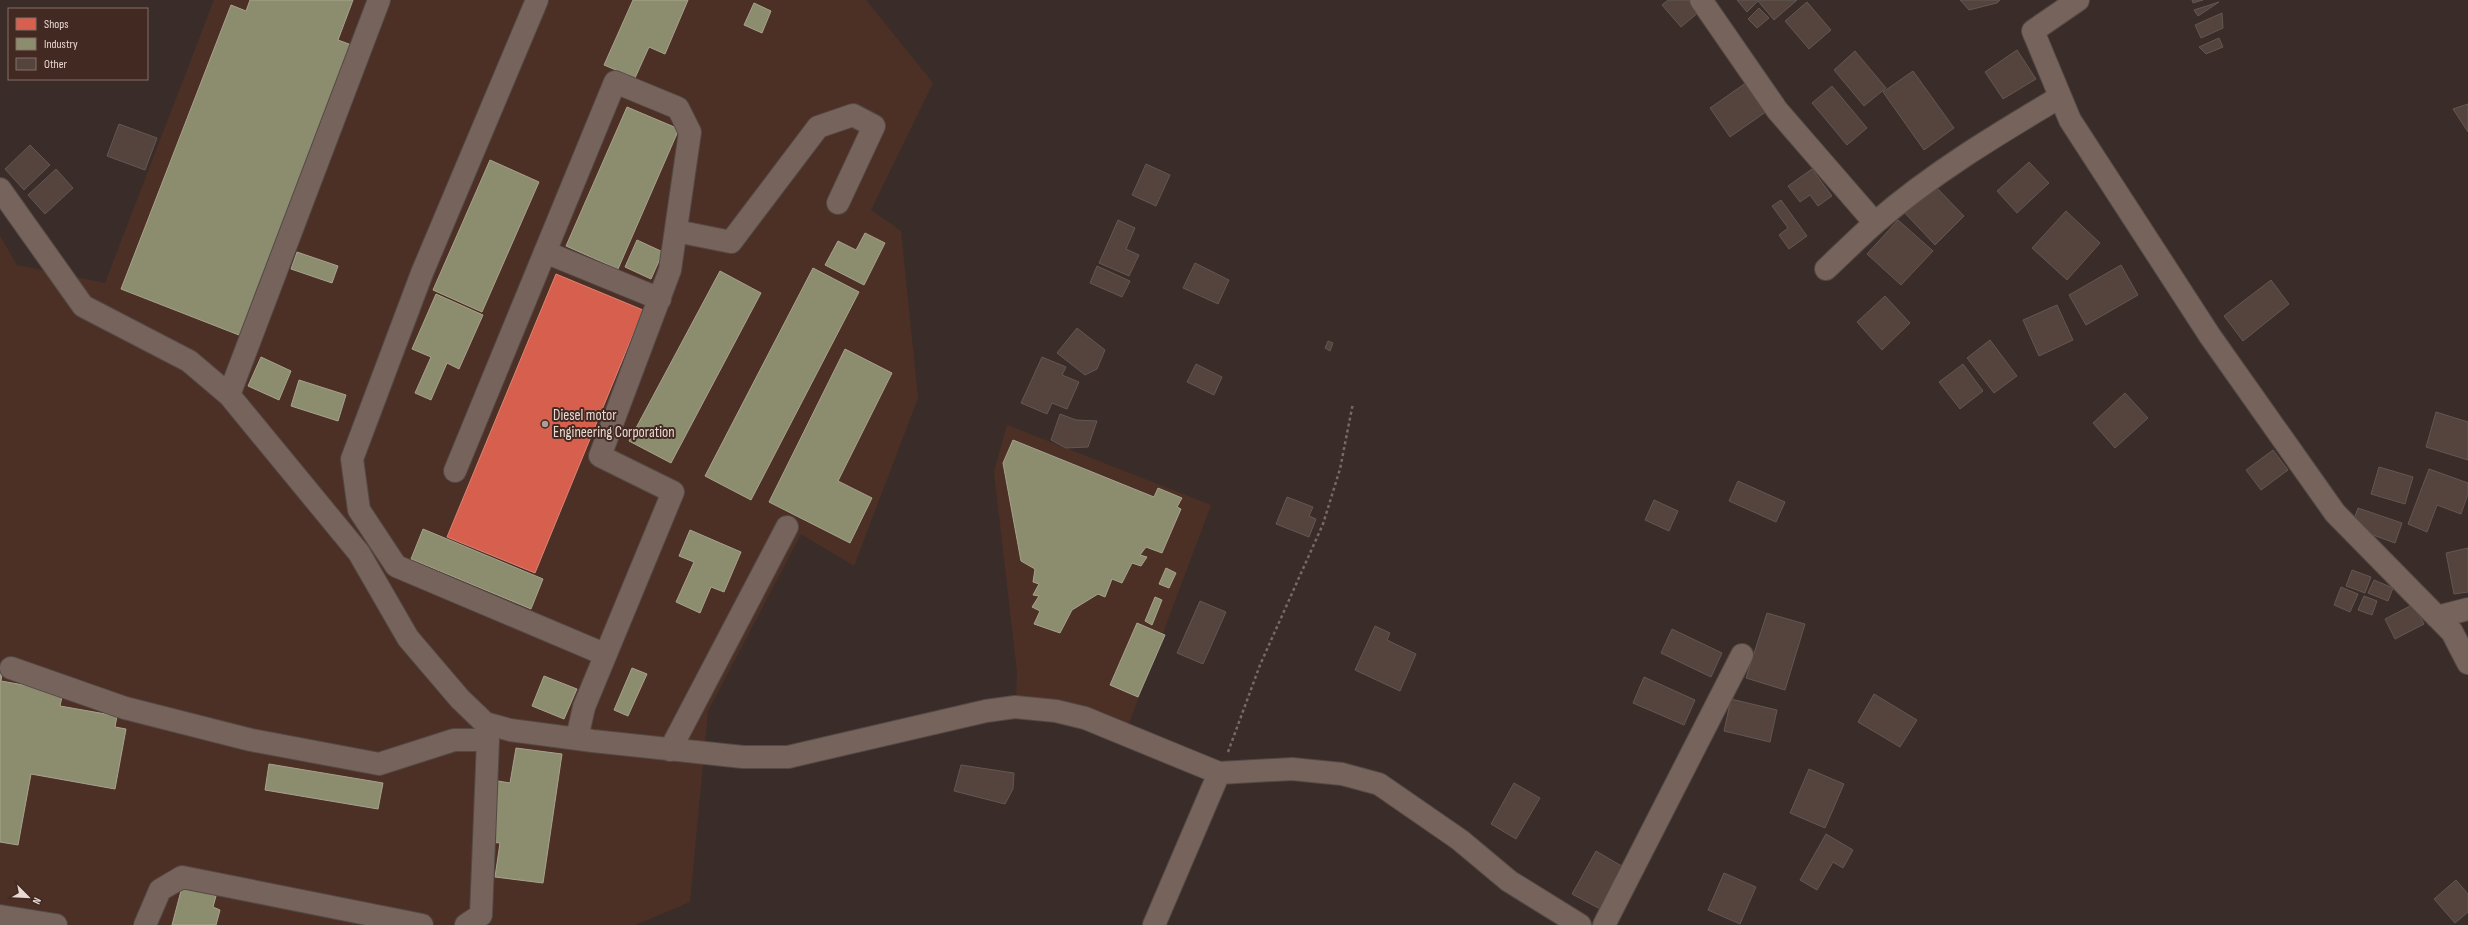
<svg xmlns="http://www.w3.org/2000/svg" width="2468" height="925" font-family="'Sofia Sans Condensed',sans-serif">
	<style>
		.built { fill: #4c3026 }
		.shops { fill: #d6604d; stroke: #dc8475 }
		.industry { fill: #8c8c6e; stroke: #a8a38c }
		.building { fill: #55443e; stroke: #635753 }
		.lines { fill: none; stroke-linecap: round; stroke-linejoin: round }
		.minor-casing { stroke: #544946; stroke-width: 24 }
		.path { stroke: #786964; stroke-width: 2.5; stroke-dasharray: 3 3; stroke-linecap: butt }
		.minor { stroke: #76635c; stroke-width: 22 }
		.poi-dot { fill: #ac9d98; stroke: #422921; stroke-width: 1.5 }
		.labels { text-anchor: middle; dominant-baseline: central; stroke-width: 4; stroke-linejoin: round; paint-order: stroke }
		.poi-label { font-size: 15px; fill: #e9d9d3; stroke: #422921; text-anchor: start }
	</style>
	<rect width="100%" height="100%" fill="#3a2d29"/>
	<!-- built -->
	<path class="built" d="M214,0H866L933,83L871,210L901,231L918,398L854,566L801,534L708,711L690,902L635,925H0V236L17,265L105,283Z
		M1007,425L1211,505L1125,734L1016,705L1017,671L994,472Z"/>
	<!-- shops -->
	<path class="shops" d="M556,274L643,310L535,573L447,537Z"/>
	<!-- industry -->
	<path class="industry" d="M250,0H353L338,40L357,47L244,337L121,289L231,5L246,11Z
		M633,0H688L665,54L649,47L635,78L604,65Z
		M754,3L771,11L762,33L744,25Z
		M627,107L679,129L618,269L566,246Z
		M490,160L539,182L482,312L433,290Z
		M865,233L885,243L864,285L825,265L838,241L856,250Z
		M637,240L663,252L651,279L625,267Z
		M297,252L338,266L332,283L291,269Z
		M813,268L859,292L751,500L705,476Z
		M720,271L761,293L671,463L629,441Z
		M436,294L483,315L459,369L447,363L431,400L415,393L431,357L412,349Z
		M845,349L892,373L838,481L872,498L850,543L769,502Z
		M261,357L291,371L279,400L248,386Z
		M299,380L346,395L338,421L291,406Z
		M1013,440L1154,497L1158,488L1182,498L1177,507L1181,509L1162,553L1146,547L1140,555L1147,557L1141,566L1132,563L1122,583L1112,579L1105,597L1098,594L1072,610L1060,633L1034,624L1040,611L1032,607L1039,596L1033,595L1039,584L1033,582L1035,569L1021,561L1003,463Z
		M423,529L543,579L531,609L411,559Z
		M690,530L741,552L724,592L711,587L700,613L676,602L694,562L679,556Z
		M1166,568L1176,573L1169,588L1159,584Z
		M1155,597L1162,600L1152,625L1145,621Z
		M1137,623L1165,635L1138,697L1110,685Z
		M0,668H3L1,681L63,692L60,706L117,716L115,727L126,729L115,789L31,774L18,845L0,842Z
		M632,668L647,674L628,716L614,710Z
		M544,676L577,689L564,719L532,706Z
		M516,748L562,754L543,883L495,877L500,843L489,842L498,781L510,783Z
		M269,764L383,783L378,809L265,790Z
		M182,887L216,896L213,907L220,910L216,925H172Z"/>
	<!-- building -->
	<path class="building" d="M1668,0H1689L1699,12L1681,27L1662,5Z
		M1737,0H1797L1774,20L1758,1L1747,12Z
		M1960,0H2000L1997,3L1969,10Z
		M2192,0H2203L2193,3Z
		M1807,2L1831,30L1809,49L1785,21Z
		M2219,2L2198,16L2194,10Z
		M1759,8L1769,18L1757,28L1748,19Z
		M2222,13L2223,28L2201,38L2195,25Z
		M2219,38L2223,47L2206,54L2199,47Z
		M2017,50L2036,79L2003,99L1985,72Z
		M1855,51L1886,88L1864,106L1834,70Z
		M1913,71L1954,128L1924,150L1883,92Z
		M1750,80L1770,109L1730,137L1710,108Z
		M1832,86L1867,128L1847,145L1812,103Z
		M2468,104V132L2453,109Z
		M119,124L157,138L145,170L107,156Z
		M30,145L50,165L24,190L5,169Z
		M2029,162L2049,183L2017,213L1997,191Z
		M1146,164L1170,175L1156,206L1132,195Z
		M56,169L73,188L45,214L28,195Z
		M1812,169L1832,196L1818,206L1810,195L1800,202L1788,186Z
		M1932,183L1964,216L1935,245L1903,211Z
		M1781,200L1807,236L1789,249L1779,235L1788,228L1772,206Z
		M2066,211L2100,243L2067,280L2032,248Z
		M1118,220L1135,228L1126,249L1139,255L1129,276L1099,263Z
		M1898,220L1933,251L1901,285L1867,254Z
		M1195,263L1229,280L1218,304L1183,288Z
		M2121,265L2138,295L2086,325L2069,295Z
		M1097,266L1130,281L1122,297L1090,283Z
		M2271,280L2289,304L2243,341L2224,316Z
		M1885,296L1910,323L1882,350L1857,322Z
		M2057,305L2073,340L2039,356L2023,320Z
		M1077,328L1105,350L1097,369L1085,375L1057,353Z
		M1990,340L2017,376L1994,393L1967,358Z
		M1328,341L1333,343L1330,351L1325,348Z
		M1042,357L1066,367L1062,375L1079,382L1067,409L1052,403L1047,414L1021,403Z
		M1196,364L1222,377L1214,395L1187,382Z
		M1963,364L1983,391L1960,409L1939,382Z
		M2125,393L2148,418L2115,448L2093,423Z
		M2436,412L2468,422V460L2426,447Z
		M1060,414L1076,420L1097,421L1088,447L1066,448L1051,440Z
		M2273,450L2288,470L2261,490L2246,470Z
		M2379,467L2413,477L2405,504L2371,494Z
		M2429,469L2468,483V494L2461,514L2437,505L2427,532L2408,524Z
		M1738,481L1785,502L1776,522L1729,501Z
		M1287,497L1313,507L1309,516L1316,519L1309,537L1276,524Z
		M1654,500L1678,511L1669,531L1645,520Z
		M2358,508L2402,523L2395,543L2351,527Z
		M2468,548V592L2454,594L2446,553Z
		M2352,570L2371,577L2365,593L2346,586Z
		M2374,580L2393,588L2388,601L2368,593Z
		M2341,587L2358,594L2350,612L2334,605Z
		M2364,596L2377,601L2372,615L2358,610Z
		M1200,601L1226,612L1203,664L1177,653Z
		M2414,604L2424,624L2395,639L2385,619Z
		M1767,613L1805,624L1785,690L1746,678Z
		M1375,626L1390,633L1387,640L1416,654L1400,691L1355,670Z
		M1672,629L1722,653L1711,677L1661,653Z
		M1644,677L1695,700L1684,725L1633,703Z
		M1874,694L1917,720L1900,747L1858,722Z
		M1731,699L1777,710L1770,742L1724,731Z
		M961,765L1014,773L1013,789L1005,804L954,791Z
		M1809,769L1844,784L1825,828L1790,813Z
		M1514,783L1540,798L1516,839L1491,824Z
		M1826,834L1853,850L1843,868L1833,862L1817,890L1800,880Z
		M1596,851L1625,868L1602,910L1572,894Z
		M1724,873L1756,887L1740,924L1708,910Z
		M2456,880L2468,894V912L2455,923L2434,899Z"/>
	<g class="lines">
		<!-- minor casing -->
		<g class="minor-casing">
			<path id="minor" d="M537,0L422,273L352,459L359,510L396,566L604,654
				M1701,0L1777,110L1875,223
				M2078,0L2033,31L2070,120L2210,336L2335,513L2452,632L2468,663
				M0,189L83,306L189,361L229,395L359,553L408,638L460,699L485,723L510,730L593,741L743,757H788L986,711L1015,707L1056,711L1085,718L1219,773L1292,769L1342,774L1379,784L1460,840L1509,881L1580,925
				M676,231L731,242L818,127L853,115L874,126L838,203
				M545,252L660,299
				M1826,269C1842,254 1858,238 1875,223C1931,174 1996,135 2060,97
				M229,395L379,0
				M455,471L615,82L678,108L690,132L670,270L600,456L673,492L584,707L577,738
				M2437,617L2468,609
				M11,668L125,708L251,740L379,764L454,740H488
				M670,750L787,527
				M0,916L56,925
				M145,925L160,890L182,877L422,925
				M466,925L481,915L488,740L486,725
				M1154,925L1219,773
				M1604,925L1742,655"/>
		</g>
		<!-- path -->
		<path class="path" d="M1228,752L1260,665L1323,524L1340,469L1353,403"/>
		<!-- minor -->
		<use href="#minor" class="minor"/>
	</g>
	<!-- markers -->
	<circle class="poi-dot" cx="545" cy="424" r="4"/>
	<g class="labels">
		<!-- poi labels -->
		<g class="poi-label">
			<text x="553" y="415">Diesel motor<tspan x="553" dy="17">Engineering Corporation</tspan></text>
		</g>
	</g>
	<!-- legend -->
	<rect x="8" y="8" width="140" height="72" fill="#422921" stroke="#856f68"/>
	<rect x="16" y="18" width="20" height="12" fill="#d6604d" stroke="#856f68"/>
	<text x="44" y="28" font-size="12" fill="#e9d9d3">Shops</text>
	<rect x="16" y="38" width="20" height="12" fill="#8c8c6e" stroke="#856f68"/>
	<text x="44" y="48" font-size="12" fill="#e9d9d3">Industry</text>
	<rect x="16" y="58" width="20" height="12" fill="#55443e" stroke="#856f68"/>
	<text x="44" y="68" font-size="12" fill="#e9d9d3">Other</text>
	<!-- north arrow -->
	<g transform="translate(28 897) rotate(114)" stroke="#422921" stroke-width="3" paint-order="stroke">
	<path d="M0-3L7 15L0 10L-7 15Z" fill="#e9d9d3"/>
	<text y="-6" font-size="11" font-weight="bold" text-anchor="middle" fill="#e9d9d3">N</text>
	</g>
</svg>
